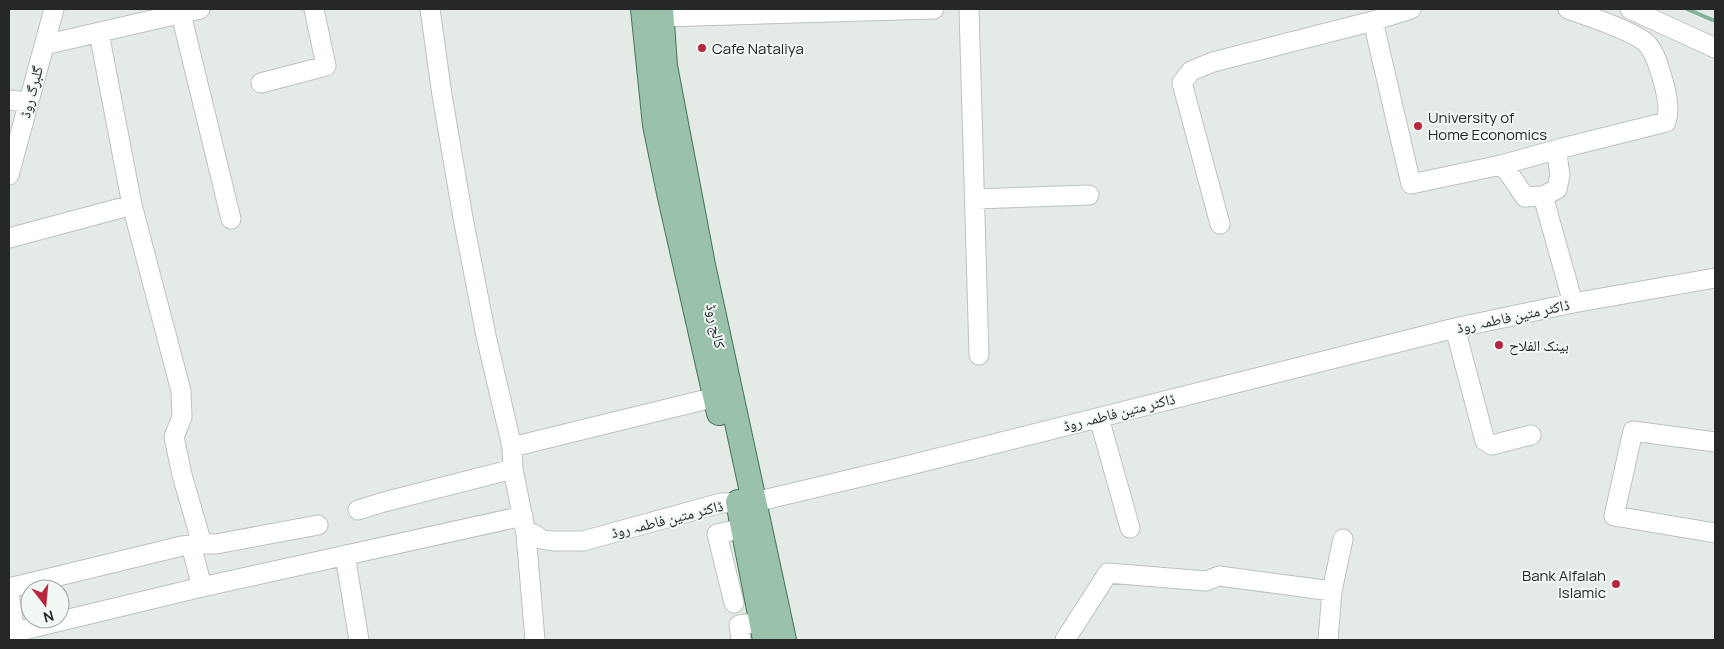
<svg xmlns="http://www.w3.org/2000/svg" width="1724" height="649" font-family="Manrope,'Noto Naskh Arabic',sans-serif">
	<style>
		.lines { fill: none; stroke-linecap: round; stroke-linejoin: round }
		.stream { stroke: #81b494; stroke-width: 4 }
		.minor-casing { stroke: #bcc3be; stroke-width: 21 }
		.major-casing { stroke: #467258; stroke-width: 26 }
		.minor { stroke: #fff; stroke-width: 19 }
		.major { stroke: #9ac2ab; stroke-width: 24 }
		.poi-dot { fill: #b7253e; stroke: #f1f8f4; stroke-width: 2 }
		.labels { text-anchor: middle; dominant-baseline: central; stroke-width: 4; stroke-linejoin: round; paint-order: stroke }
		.poi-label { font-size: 15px; fill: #262827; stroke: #f1f8f4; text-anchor: start }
		.street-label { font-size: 15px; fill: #262827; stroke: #f1f8f4 }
	</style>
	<rect width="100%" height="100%" fill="#e4ebe6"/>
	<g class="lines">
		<!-- stream -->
		<path class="stream" d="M1687,9L1715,21"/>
		<!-- minor casing -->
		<g class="minor-casing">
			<path id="minor" d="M430,9L442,95L463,218L486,336L512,447L513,469L526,534L535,640
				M969,9L979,355
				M1630,9L1715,48
				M181,14L231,219
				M662,17L934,9
				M1373,21L1411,9
				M44,45L200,9
				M261,83L326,66L314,9
				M9,100L27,102
				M1501,165L1562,148
				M9,175L54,9
				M1543,196L1557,189L1560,175L1557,155L1562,148L1666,122C1670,109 1667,97 1664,84C1660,71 1657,56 1648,45C1639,33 1585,15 1568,9
				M975,199L1089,195
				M1220,224L1182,83L1191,71L1213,62L1373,21L1411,184L1501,165C1511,174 1517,186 1525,197L1543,196L1573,303
				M9,238L132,205
				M1455,328L1485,441L1492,445L1531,435
				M1099,418L1130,528
				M1715,442L1633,431L1614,516L1715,533
				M512,447L728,394
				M358,510L384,502L513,469
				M526,534H534L541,539L553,541H583L721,503L755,502L894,469L1455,328L1573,303L1715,278
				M202,544H216L318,525
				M191,545L202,587
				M345,555L359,640
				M9,588L182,546L202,544L182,475L174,437L182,417L181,391L132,205L99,33
				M9,594L16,640
				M734,603L717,534L744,528
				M15,632L202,587L523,516
				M741,640L739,625L762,622
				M1065,640L1108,573L1206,581L1219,576L1332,591
				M1328,640L1332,591L1343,539"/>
		</g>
		<!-- major casing -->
		<g class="major-casing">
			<path id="major" d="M643,9L655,125L669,193L719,413
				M661,9L665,66L703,265L784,640
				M738,502L765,640"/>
		</g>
		<!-- minor -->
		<use href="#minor" class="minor"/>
		<!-- major -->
		<use href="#major" class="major"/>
	</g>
	<!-- markers -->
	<g class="poi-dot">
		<circle cx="702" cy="48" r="5"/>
		<circle cx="1418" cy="126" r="5"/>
		<circle cx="1499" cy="345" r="5"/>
		<circle cx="1616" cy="584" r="5"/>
	</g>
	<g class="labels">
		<!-- poi labels -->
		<g class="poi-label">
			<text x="712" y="48">Cafe Nataliya</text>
			<text x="1428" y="117">University of<tspan x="1428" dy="17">Home Economics</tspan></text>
			<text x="1509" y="345">بینک الفلاح</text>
			<text x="1606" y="575" text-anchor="end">Bank Alfalah<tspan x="1606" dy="17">Islamic</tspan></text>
		</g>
		<!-- street labels -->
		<g class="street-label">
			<text transform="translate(31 92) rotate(-75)">گلبرگ روڈ</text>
			<text transform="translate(1513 316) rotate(-12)">ڈاکٹر متین فاطمہ روڈ</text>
			<text transform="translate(716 326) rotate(78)">کالج روڈ</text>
			<text transform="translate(1119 412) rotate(-14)">ڈاکٹر متین فاطمہ روڈ</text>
			<text transform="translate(667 519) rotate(-14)">ڈاکٹر متین فاطمہ روڈ</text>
		</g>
	</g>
	<!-- border -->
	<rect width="1724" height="649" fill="none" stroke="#262827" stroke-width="20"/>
	<!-- north arrow -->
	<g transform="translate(45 604) rotate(164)"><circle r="24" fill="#f1f8f4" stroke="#a0a5a2"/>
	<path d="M0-4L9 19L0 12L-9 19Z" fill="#b7253e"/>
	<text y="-8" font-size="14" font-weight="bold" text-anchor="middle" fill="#262827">N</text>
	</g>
</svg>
